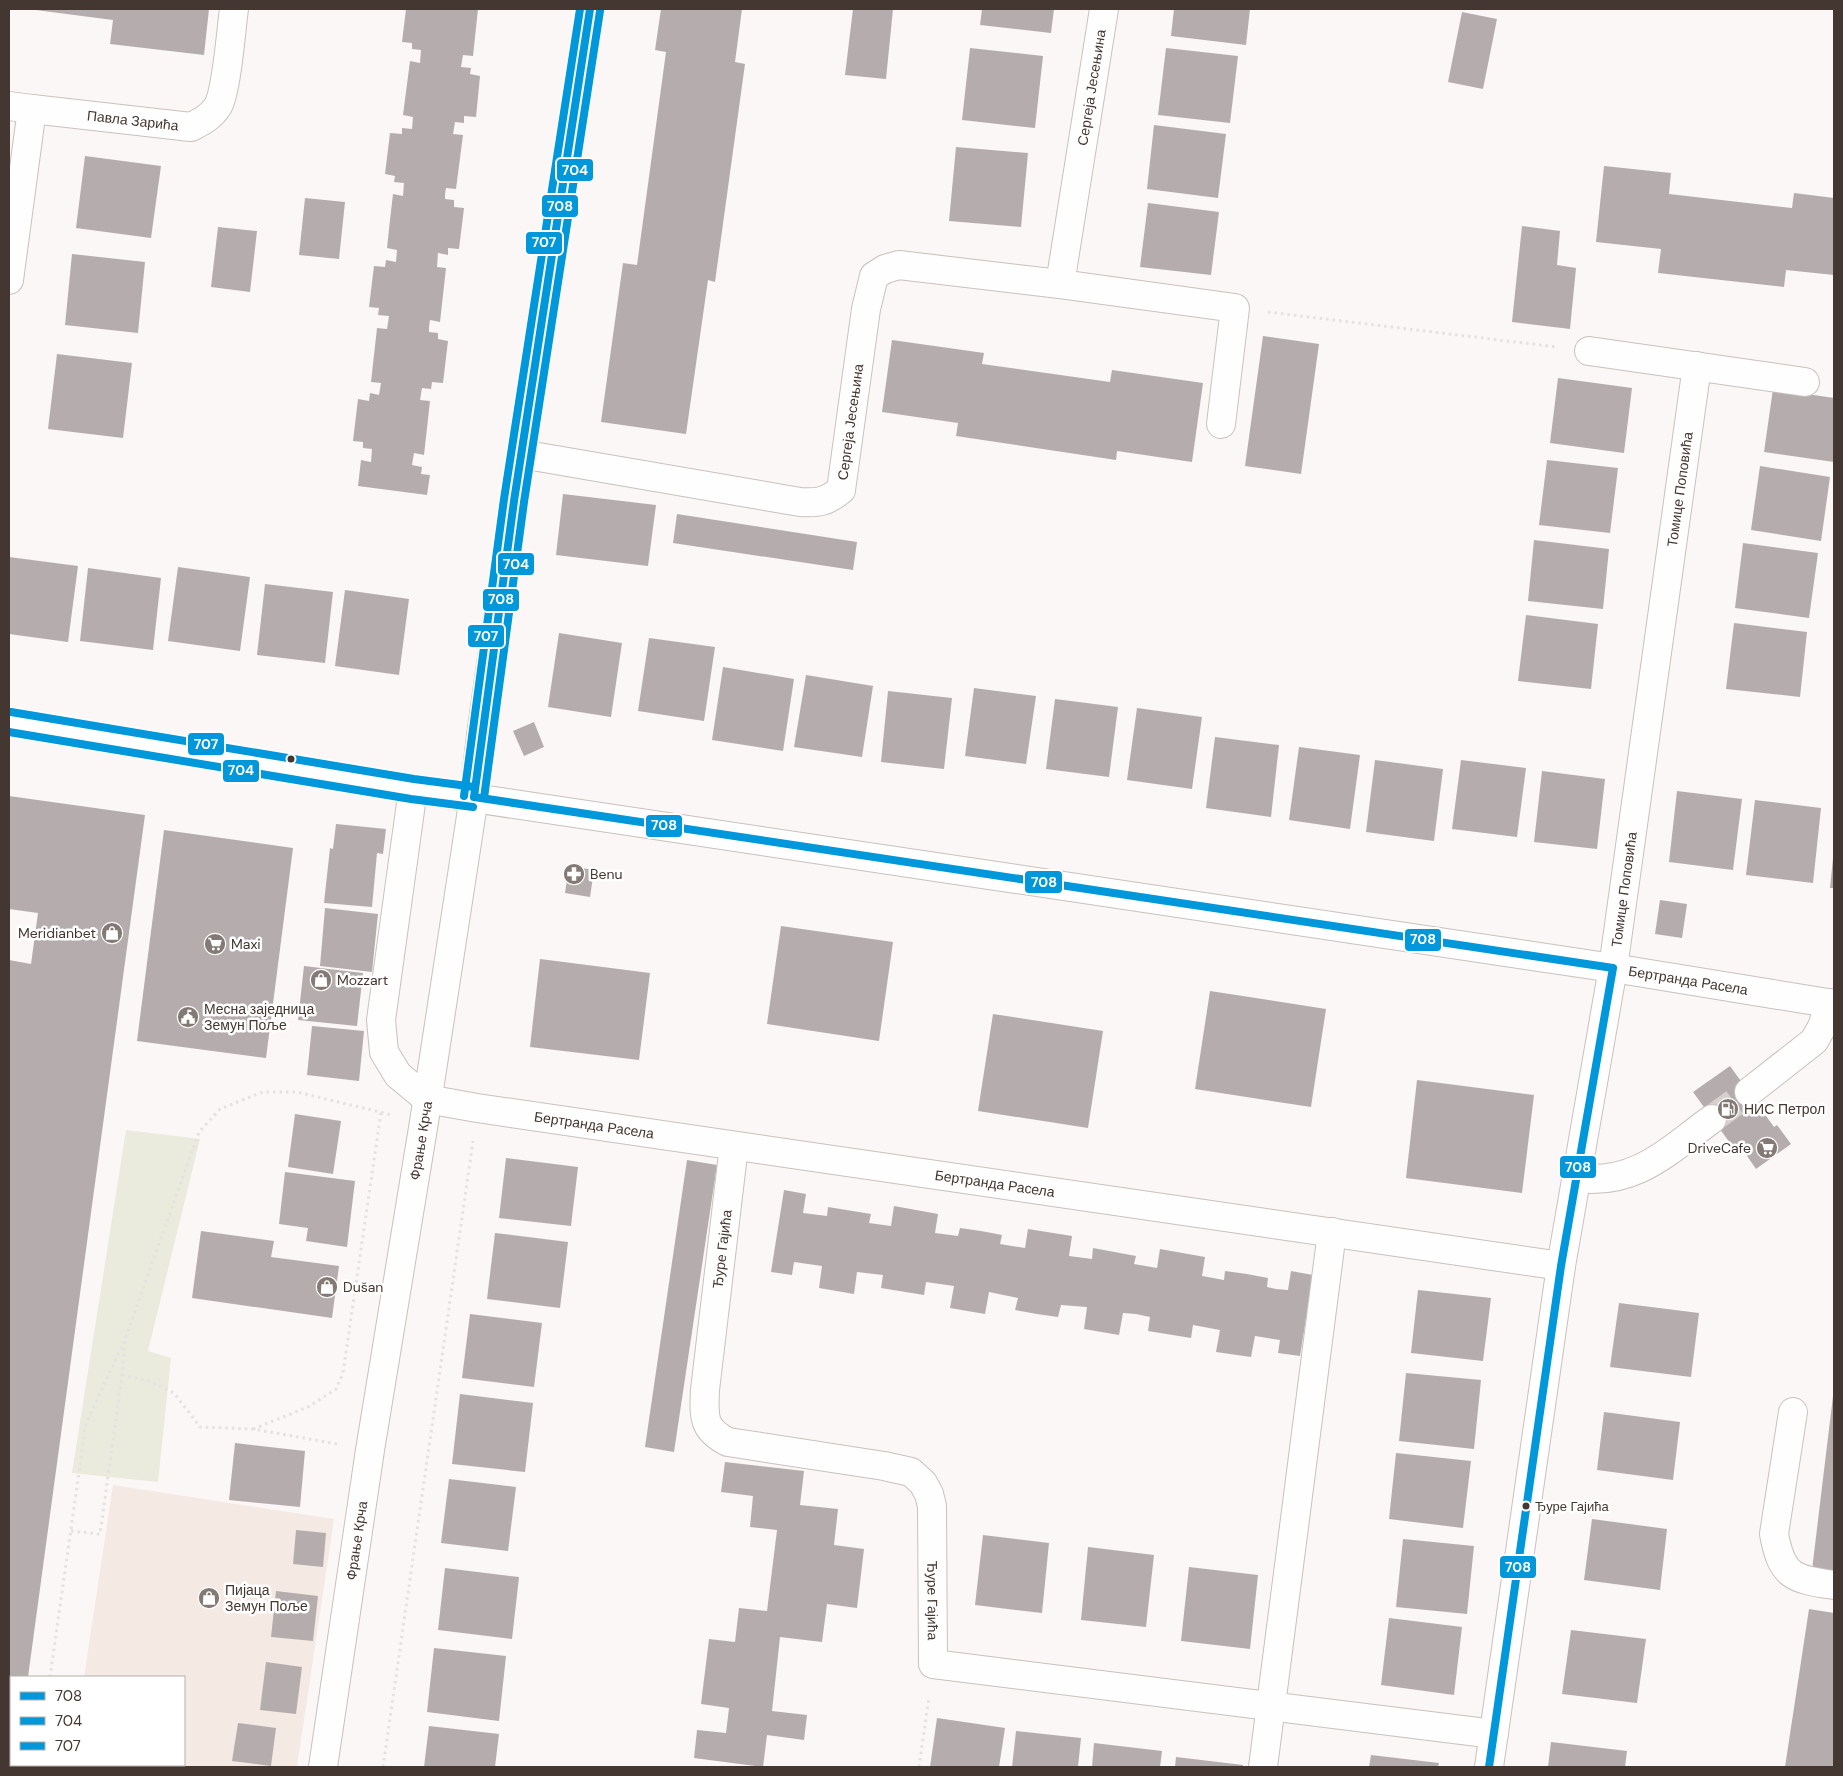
<svg xmlns="http://www.w3.org/2000/svg" width="1843" height="1776" font-family="'DM Sans',sans-serif">
	<style>
		.built { fill: #f5e9e4 }
		.green { fill: #eaebdd }
		.building { fill: #b5adad }
		.lines { fill: none; stroke-linecap: round; stroke-linejoin: round }
		.minor-tunnel { stroke: #d6d0ce; stroke-width: 28; stroke-dasharray: 28 14; stroke-linecap: butt }
		.minor-casing { stroke: #c9c1bd; stroke-width: 30 }
		.path { stroke: #e3e2e1; stroke-width: 3; stroke-dasharray: 2.5 4; stroke-linecap: butt }
		.minor { stroke: #fefefe; stroke-width: 28 }
		.bus-1-casing { stroke: #fff; stroke-width: 11 }
		.bus-2-casing { stroke: #fff; stroke-width: 11 }
		.bus-3-casing { stroke: #fff; stroke-width: 11 }
		.bus-1 { stroke: #0098da; stroke-width: 8 }
		.bus-2 { stroke: #0098da; stroke-width: 8 }
		.bus-3 { stroke: #0098da; stroke-width: 8 }
		.bus-dot { fill: #443630; stroke: #fff; stroke-width: 2 }
		.labels { text-anchor: middle; dominant-baseline: central; stroke-width: 5; stroke-linejoin: round; paint-order: stroke }
		.bus-label { font-size: 13px; fill: #443630; stroke: #fff; text-anchor: start }
		.street-label { font-size: 14px; fill: #443630; stroke: #fff }
		.poi-label { font-size: 14px; fill: #443630; stroke: #fff; text-anchor: start }
		.line-badge { stroke: #fff; stroke-width: 2 }
		.badge-label { font-size: 14px; text-anchor: middle; font-weight: bold; fill: #fff }
	</style>
	<rect width="100%" height="100%" fill="#fbf7f6"/>
	<!-- built -->
	<path class="built" d="M113,1485L334,1519L297,1767H128L112,1765H184V1677H84Z"/>
	<!-- green -->
	<path class="green" d="M126,1130L200,1139L148,1351L171,1358L158,1482L72,1473Z"/>
	<!-- building -->
	<path class="building" d="M28,9H209L204,55L110,44L113,20Z
		M406,9H478L473,56L463,55L461,67L471,68L470,74L480,76L476,117L464,116V123L455,122L453,134L463,135L456,189L446,188L445,194V199L454,200V207L464,208L459,249L448,248V255L438,253L437,267L446,268L440,322L430,320L429,327V332L438,333V339L448,341L443,383L432,382L431,389L422,388L420,400L430,401L424,455L414,453L412,465L422,467L421,474L430,475L427,495L358,486L361,460L371,462L372,449L363,448V442L353,441L358,399L369,401L370,393L379,395L381,383L371,382L377,328L387,329L389,316L378,315L379,308L369,307L374,266L385,267L386,260L396,262L397,250L387,248L390,220L393,194L403,196L404,183L394,182L395,176L385,174L390,133L402,134V128L412,129L413,117L403,115L410,61L420,63L421,50L412,49V43L402,42Z
		M661,9H742L735,62L745,64L715,282L708,280L686,434L601,422L623,263L637,265L666,52L655,50Z
		M853,9H893L886,79L845,75Z
		M982,9H1054L1051,33L980,25Z
		M1174,9H1250L1246,45L1171,36Z
		M1462,12L1497,19L1483,89L1448,82Z
		M970,48L1043,56L1035,128L962,120Z
		M1166,48L1238,56L1230,123L1158,115Z
		M1154,125L1226,134L1218,198L1147,189Z
		M956,147L1028,153L1021,227L949,221Z
		M85,156L161,166L151,238L76,228Z
		M1604,166L1671,173L1669,194L1792,208L1794,193L1834,198V275L1786,270L1784,287L1658,273L1661,249L1596,242Z
		M305,198L345,202L339,259L299,255Z
		M1148,203L1219,212L1211,275L1140,267Z
		M1522,226L1560,231L1557,265L1576,268L1570,329L1512,322Z
		M218,227L257,231L250,292L211,287Z
		M72,254L145,262L138,333L65,325Z
		M1263,336L1319,344L1301,474L1245,466Z
		M892,340L984,353L982,364L1110,382L1112,370L1203,383L1192,462L1117,451L1116,460L956,436L958,423L882,412Z
		M57,354L132,363L123,438L48,429Z
		M1558,378L1632,388L1624,453L1550,443Z
		M1773,389L1834,398V462L1764,452Z
		M1547,460L1618,468L1610,533L1539,525Z
		M1760,466L1830,477L1821,541L1751,530Z
		M563,494L656,505L648,566L556,555Z
		M677,514L857,542L853,570L673,543Z
		M1534,540L1609,549L1603,609L1528,601Z
		M1743,543L1818,553L1809,618L1735,608Z
		M9,557L78,566L68,642L9,634Z
		M178,567L250,577L240,651L168,641Z
		M88,568L161,578L153,650L80,641Z
		M265,584L333,592L325,663L257,655Z
		M345,590L409,599L399,675L335,666Z
		M1526,615L1598,624L1591,689L1518,681Z
		M1734,623L1807,632L1800,697L1726,689Z
		M559,633L622,643L611,717L548,707Z
		M649,638L715,647L704,721L638,711Z
		M723,667L794,679L783,751L712,740Z
		M806,675L873,686L862,757L794,747Z
		M974,688L1036,696L1026,764L965,756Z
		M888,691L952,698L944,769L881,762Z
		M1055,699L1118,707L1109,777L1046,769Z
		M1137,708L1202,717L1192,789L1127,780Z
		M534,722L544,747L524,756L513,731Z
		M1215,737L1279,745L1271,817L1206,808Z
		M1299,747L1360,755L1350,829L1289,820Z
		M1375,760L1443,769L1434,841L1366,832Z
		M1461,760L1526,768L1517,837L1452,829Z
		M1542,771L1605,779L1597,849L1534,842Z
		M1677,791L1742,799L1733,870L1669,862Z
		M9,796L145,815L28,1677H11V1724H9V960L31,964L38,913L9,909Z
		M1755,800L1821,808L1813,883L1746,875Z
		M336,824L386,829L383,854L377,853L372,907L324,903L330,848L333,849Z
		M164,830L293,848L266,1058L137,1041Z
		M1833,858H1834V888H1830Z
		M569,866L594,870L590,897L565,893Z
		M1660,900L1687,904L1682,938L1655,934Z
		M325,908L378,914L372,972L320,966Z
		M781,926L893,942L879,1041L767,1024Z
		M540,959L650,973L639,1060L530,1047Z
		M304,966L363,973L357,1026L298,1020Z
		M1210,991L1326,1009L1311,1107L1195,1089Z
		M993,1014L1103,1031L1088,1128L978,1111Z
		M312,1026L364,1031L359,1081L307,1075Z
		M1730,1066L1774,1127L1777,1125L1791,1144L1756,1169L1743,1150L1738,1154L1693,1092Z
		M1417,1080L1534,1095L1522,1193L1406,1178Z
		M295,1114L341,1121L333,1174L288,1167Z
		M506,1158L578,1167L571,1226L499,1218Z
		M687,1160L717,1165L674,1452L645,1447Z
		M285,1172L355,1181L347,1247L306,1241L308,1228L279,1224Z
		M784,1190L806,1194L803,1213L827,1216L828,1207L871,1214L869,1223L891,1226L894,1206L938,1214L935,1233L958,1236L960,1228L981,1231L1002,1235L1000,1244L1025,1248L1028,1229L1072,1236L1069,1256L1092,1259L1093,1248L1136,1256L1134,1264L1157,1268L1160,1249L1205,1257L1202,1276L1224,1280L1225,1271L1247,1274L1268,1278L1267,1287L1276,1289L1288,1290L1291,1271L1313,1275L1300,1356L1278,1353L1280,1340L1255,1336L1251,1357L1216,1352L1220,1330L1193,1325L1191,1338L1148,1331L1150,1317L1136,1314L1123,1313L1119,1335L1084,1329L1087,1307L1061,1305L1058,1317L1037,1314L1015,1310L1018,1298L989,1292L985,1314L950,1308L954,1286L926,1282L924,1295L881,1288L883,1275L857,1272L854,1294L819,1288L822,1266L794,1262L792,1275L771,1272Z
		M201,1231L274,1241L271,1257L339,1266L332,1318L192,1298Z
		M495,1233L568,1242L560,1308L487,1299Z
		M1418,1290L1491,1298L1483,1361L1411,1353Z
		M1619,1303L1699,1313L1691,1377L1610,1367Z
		M470,1314L542,1323L534,1387L462,1378Z
		M1406,1373L1481,1380L1474,1449L1399,1441Z
		M460,1394L533,1403L525,1472L452,1464Z
		M1833,1396H1834V1573L1812,1570Z
		M1604,1412L1680,1422L1673,1480L1597,1470Z
		M235,1443L305,1451L300,1507L229,1500Z
		M1396,1453L1471,1461L1463,1528L1389,1519Z
		M725,1462L804,1471L800,1505L838,1509L834,1545L864,1549L857,1608L827,1604L822,1642L780,1637L772,1711L807,1715L804,1740L767,1735L763,1767L694,1758L697,1730L726,1733L729,1708L701,1704L709,1639L735,1642L739,1608L767,1611L777,1530L750,1527L753,1496L721,1492Z
		M449,1479L516,1487L508,1551L441,1543Z
		M1592,1519L1667,1529L1660,1590L1584,1580Z
		M296,1530L326,1533L323,1567L293,1564Z
		M983,1535L1049,1543L1042,1613L975,1605Z
		M1403,1539L1474,1546L1467,1614L1396,1607Z
		M1088,1547L1154,1555L1146,1627L1081,1620Z
		M1189,1567L1258,1575L1250,1649L1181,1641Z
		M445,1568L519,1577L512,1639L438,1630Z
		M276,1591L318,1596L313,1641L271,1637Z
		M1809,1609L1834,1613V1767H1785Z
		M1389,1618L1462,1627L1454,1695L1381,1685Z
		M1571,1630L1646,1639L1637,1703L1562,1694Z
		M434,1648L506,1656L499,1721L427,1712Z
		M266,1662L302,1667L296,1714L260,1710Z
		M937,1718L1005,1728L999,1767H930Z
		M238,1723L276,1728L271,1766L232,1761Z
		M429,1726L499,1734L495,1767H424Z
		M1016,1731L1081,1738L1078,1767H1012Z
		M1551,1742L1627,1751L1625,1767H1548Z
		M1094,1743L1162,1751L1160,1767H1092Z
		M1371,1755L1439,1763L1438,1767H1369Z
		M1176,1757L1243,1765V1767H1175Z"/>
	<g class="lines">
		<!-- minor-tunnel -->
		<path class="minor-tunnel" d="M1712,1119L1749,1092"/>
		<!-- minor casing -->
		<g class="minor-casing">
			<g id="minor">
				<path d="M9,106L32,109"/>
				<path id="s1" d="M9,280L32,109L191,127C201,122 211,117 218,106C227,89 231,30 234,9"/>
				<path id="s2" d="M1060,284L1104,9"/>
				<path d="M1589,351L1805,382"/>
				<path id="s3" d="M521,454L800,502C819,503 826,502 841,490L866,309L874,276L885,269L899,265L1060,284L1235,308L1221,424"/>
				<path id="s4" d="M9,722L413,789L1613,968L1834,1004"/>
				<path id="s5" d="M413,789L381,1020L384,1052L398,1075L427,1099L477,1108L1561,1266"/>
				<path d="M1749,1092L1814,1041L1822,1027L1830,1003"/>
				<path id="s6" d="M734,1146L705,1390C704,1416 702,1429 728,1442L884,1466L911,1472L923,1483L929,1494L932,1506L933,1664L1494,1734"/>
				<path d="M1576,1178C1635,1186 1668,1151 1712,1119"/>
				<path d="M1793,1412L1774,1534C1782,1577 1793,1579 1834,1585"/>
				<path id="s7" d="M323,1767L370,1450L424,1122L474,797L481,735L521,454L590,9"/>
				<path d="M1263,1767L1332,1232"/>
				<path id="s8" d="M1489,1767L1561,1266L1613,968L1697,366"/>
			</g>
		</g>
		<!-- path -->
		<path class="path" d="M1268,312L1557,347
			M122,1375L149,1381L174,1393L200,1427L253,1429L337,1444
			M253,1429L308,1407L336,1389L343,1373L381,1112
			M71,1531L100,1534L122,1375L125,1339L199,1132L220,1109L263,1092H297L392,1115
			M50,1677L86,1423L124,1342
			M37,1767L38,1765
			M383,1767L473,1141
			M919,1767L929,1697"/>
		<!-- minor -->
		<use href="#minor" class="minor"/>
		<!-- bus-1 casing -->
		<g class="bus-1-casing">
			<path id="bus-1" d="M474,797L1613,968
				M474,797L514,501L590,9
				M1489,1767L1561,1266L1613,968"/>
		</g>
		<!-- bus-2 casing -->
		<g class="bus-2-casing">
			<path id="bus-2" d="M9,732L411,799L473,807
				M484,798L524,502L600,11"/>
		</g>
		<!-- bus-3 casing -->
		<g class="bus-3-casing">
			<path id="bus-3" d="M11,712L414,779L475,787
				M464,796L504,499L580,9"/>
		</g>
		<!-- bus-1 -->
		<use href="#bus-1" class="bus-1"/>
		<!-- bus-2 -->
		<use href="#bus-2" class="bus-2"/>
		<!-- bus-3 -->
		<use href="#bus-3" class="bus-3"/>
	</g>
	<!-- icons -->
	<defs>
		<g id="pharmacy-disc" transform="scale(1.125)"><circle r="9.5" fill="#847a75" stroke="#fff"/><path d="M-2-6h4v4h4v4h-4v4h-4v-4h-4v-4h4Z" fill="#fff"/></g>
		<g id="shop-disc" transform="scale(1.125)"><circle r="9.5" fill="#847a75" stroke="#fff"/><path d="M-5-2.5h2.3a2.7 3.5 0 0 1 5.4 0H5L5.5 6h-11ZM-1.5-2.5h3a1.5 2.3 0 0 0-3 0Z" fill="#fff"/></g>
		<g id="supermarket-disc" transform="scale(1.125)"><circle r="9.5" fill="#847a75" stroke="#fff"/><path d="M-6-5.5h2.5l.6 2H6L4.5 2H-2.5L-4.4-4H-6ZM-1.5 3.2a1.3 1.3 0 1 0 .1 0ZM3 3.2a1.3 1.3 0 1 0 .1 0Z" fill="#fff"/></g>
		<g id="civic-disc" transform="scale(1.125)"><circle r="9.5" fill="#847a75" stroke="#fff"/><path d="M-.6-6.5H3V-4.5H.6V-3L4-1V1h2V6H-6V1h2V-1L-.6-3ZM-1.2 2.5V6h2.4V2.5Z" fill="#fff"/></g>
		<g id="fuel-disc" transform="scale(1.125)"><circle r="9.5" fill="#847a75" stroke="#fff"/><path d="M-5.5-6h7V0h2V4h1.3V-2.5L3-4.5l.8-.8L6-3V5H2.5V1h-1V6h-7ZM-4.2-4.7v3.2H.2V-4.7Z" fill="#fff"/></g>
	</defs>
	<g fill-rule="evenodd">
		<use href="#pharmacy-disc" x="574" y="874"/>
		<use href="#shop-disc" x="112" y="933"/>
		<use href="#supermarket-disc" x="215" y="944"/>
		<use href="#shop-disc" x="321" y="980"/>
		<use href="#civic-disc" x="188" y="1017"/>
		<use href="#fuel-disc" x="1728" y="1109"/>
		<use href="#supermarket-disc" x="1767" y="1148"/>
		<use href="#shop-disc" x="327" y="1287"/>
		<use href="#shop-disc" x="209" y="1598"/>
	</g>
	<!-- markers -->
	<g class="bus-dot">
		<circle cx="291" cy="759" r="4.5"/>
		<circle cx="1526" cy="1506" r="4.5"/>
	</g>
	<g class="labels">
		<!-- bus labels -->
		<g class="bus-label">
			<text x="1535" y="1506">Ђуре Гајића</text>
		</g>
		<!-- street labels -->
		<g class="street-label">
			<text stroke="none"><textPath href="#s2" startOffset="199">Сергеја Јесењина</textPath></text>
			<text stroke="none"><textPath href="#s1" startOffset="274">Павла Зарића</textPath></text>
			<text stroke="none"><textPath href="#s3" startOffset="396">Сергеја Јесењина</textPath></text>
			<text stroke="none"><textPath href="#s8" startOffset="1292">Томице Поповића</textPath></text>
			<text stroke="none"><textPath href="#s8" startOffset="888">Томице Поповића</textPath></text>
			<text stroke="none"><textPath href="#s4" startOffset="1699">Бертранда Расела</textPath></text>
			<text stroke="none"><textPath href="#s5" startOffset="499">Бертранда Расела</textPath></text>
			<text stroke="none"><textPath href="#s7" startOffset="634">Фрање Крча</textPath></text>
			<text stroke="none"><textPath href="#s5" startOffset="904">Бертранда Расела</textPath></text>
			<text transform="translate(722 1249) rotate(-83)">Ђуре Гајића</text>
			<text stroke="none"><textPath href="#s7" startOffset="229">Фрање Крча</textPath></text>
			<text stroke="none"><textPath href="#s6" startOffset="629">Ђуре Гајића</textPath></text>
		</g>
		<!-- poi labels -->
		<g class="poi-label">
			<text x="590" y="874">Benu</text>
			<text x="96" y="933" text-anchor="end">Meridianbet</text>
			<text x="231" y="944">Maxi</text>
			<text x="337" y="980">Mozzart</text>
			<text x="204" y="1009">Месна заједница<tspan x="204" dy="16">Земун Поље</tspan></text>
			<text x="1744" y="1109">НИС Петрол</text>
			<text x="1751" y="1148" text-anchor="end">DriveCafe</text>
			<text x="343" y="1287">Dušan</text>
			<text x="225" y="1590">Пијаца<tspan x="225" dy="16">Земун Поље</tspan></text>
		</g>
	</g>
	<g class="line-badge">
		<rect x="556" y="158" width="38" height="24" rx="5" fill="#0098da"/>
		<rect x="541" y="194" width="38" height="24" rx="5" fill="#0098da"/>
		<rect x="525" y="231" width="38" height="24" rx="5" fill="#0098da"/>
		<rect x="497" y="552" width="38" height="24" rx="5" fill="#0098da"/>
		<rect x="482" y="588" width="38" height="24" rx="5" fill="#0098da"/>
		<rect x="467" y="624" width="38" height="24" rx="5" fill="#0098da"/>
		<rect x="187" y="732" width="38" height="24" rx="5" fill="#0098da"/>
		<rect x="222" y="759" width="38" height="24" rx="5" fill="#0098da"/>
		<rect x="645" y="814" width="38" height="24" rx="5" fill="#0098da"/>
		<rect x="1024" y="870" width="39" height="24" rx="5" fill="#0098da"/>
		<rect x="1404" y="928" width="38" height="24" rx="5" fill="#0098da"/>
		<rect x="1559" y="1155" width="38" height="24" rx="5" fill="#0098da"/>
		<rect x="1499" y="1555" width="38" height="24" rx="5" fill="#0098da"/>
	</g>
	<g class="badge-label">
		<text x="575" y="175">704</text>
		<text x="560" y="211">708</text>
		<text x="544" y="247">707</text>
		<text x="516" y="569">704</text>
		<text x="501" y="604">708</text>
		<text x="486" y="641">707</text>
		<text x="206" y="749">707</text>
		<text x="241" y="775">704</text>
		<text x="664" y="830">708</text>
		<text x="1044" y="887">708</text>
		<text x="1423" y="944">708</text>
		<text x="1578" y="1172">708</text>
		<text x="1518" y="1572">708</text>
	</g>
	<!-- border -->
	<rect width="1843" height="1776" fill="none" stroke="#443630" stroke-width="20"/>
	<!-- legend -->
	<rect x="10" y="1676" width="175" height="90" fill="#ffffff" stroke="#b4afac"/>
	<rect x="20" y="1692" width="25" height="8" fill="#0098da" stroke="#b4afac"/>
	<text x="55" y="1701" font-size="15" fill="#443630">708</text>
	<rect x="20" y="1717" width="25" height="8" fill="#0098da" stroke="#b4afac"/>
	<text x="55" y="1726" font-size="15" fill="#443630">704</text>
	<rect x="20" y="1742" width="25" height="8" fill="#0098da" stroke="#b4afac"/>
	<text x="55" y="1751" font-size="15" fill="#443630">707</text>
</svg>
